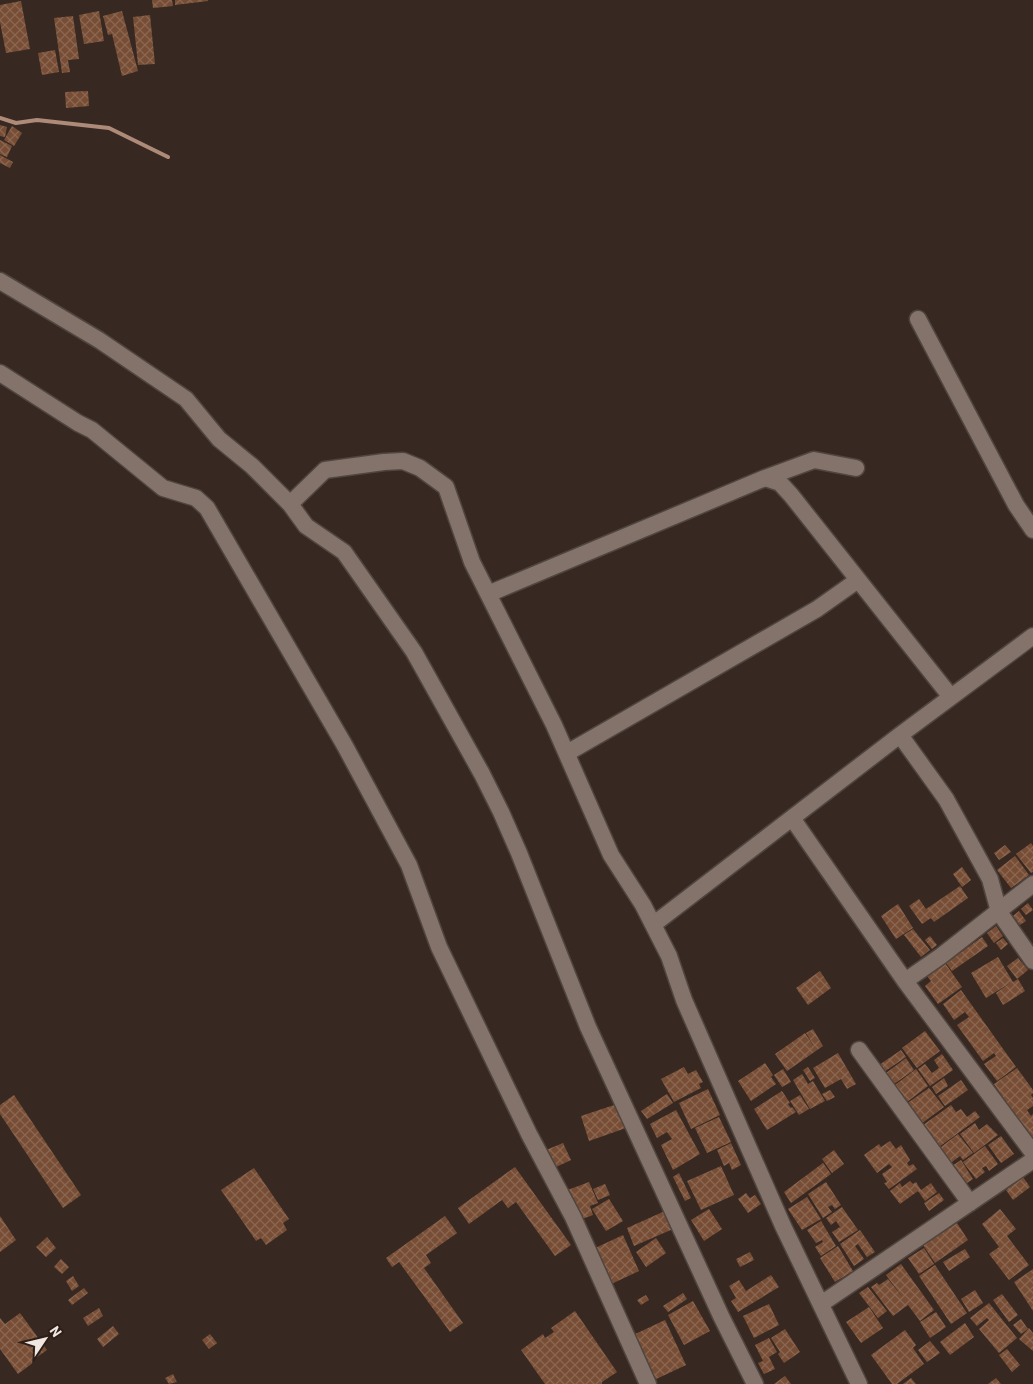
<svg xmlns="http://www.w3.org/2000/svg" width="1033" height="1384" font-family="Barlow,sans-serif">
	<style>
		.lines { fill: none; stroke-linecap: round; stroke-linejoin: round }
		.stream { stroke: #ad8b78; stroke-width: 4 }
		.building { fill: url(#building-cross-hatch) }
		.minor-casing { stroke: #50453f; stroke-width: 19 }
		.minor { stroke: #83736a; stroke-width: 16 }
	</style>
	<defs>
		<pattern id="building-cross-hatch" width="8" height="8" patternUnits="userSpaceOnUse" patternTransform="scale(1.25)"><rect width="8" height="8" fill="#774d35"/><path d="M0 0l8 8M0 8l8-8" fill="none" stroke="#8b6752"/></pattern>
	</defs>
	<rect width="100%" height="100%" fill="#372922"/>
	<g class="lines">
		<!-- stream -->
		<path class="stream" d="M0,118L16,123L37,120L109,128L168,157"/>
	</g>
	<!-- building -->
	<path class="building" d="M152,0H172L173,6L153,8Z
		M175,0H208V1L175,5Z
		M21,1L30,49L6,53L0,22V5Z
		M99,11L104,41L84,44L79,15Z
		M122,11L138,71L122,76L112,34L108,35L103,16Z
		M150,15L155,64L138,65L133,17Z
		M73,16L79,59L68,60L70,72L62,73L54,18Z
		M55,50L59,72L42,75L38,53Z
		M88,91L89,106L66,108L65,92Z
		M0,125L7,127L5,137L0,136Z
		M12,126L22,133L14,146L4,140Z
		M0,140L12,146L7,157L0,154Z
		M0,155L13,162L10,168L0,163Z
		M1031,843L1033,846V872L1031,873L1016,854Z
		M1005,845L1011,852L999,860L994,853Z
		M1015,856L1029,875L1011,888L997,870Z
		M962,867L971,880L962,887L953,874Z
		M960,886L968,898L934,922L931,918L922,924L909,906L919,899L926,909Z
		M1028,903L1033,910L1026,915L1021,909Z
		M898,904L913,928L896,939L881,916Z
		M1019,911L1026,921L1020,925L1013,916Z
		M996,926L1003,936L994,943L987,933Z
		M913,929L930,950L921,957L904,935Z
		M930,936L937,945L932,949L925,940Z
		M982,937L988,946L952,971L946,963Z
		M1003,938L1008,944L1001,950L996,943Z
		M998,957L1013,982L1018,979L1025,991L1003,1005L996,993L1010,983L986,998L971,973Z
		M1018,958L1028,970L1017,979L1007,966Z
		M945,963L962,987L938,1004L925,986L931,981L927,976Z
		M820,971L831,988L808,1005L796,988Z
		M961,990L1016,1067L997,1081L984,1064L996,1056L994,1053L983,1061L957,1025L969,1017L965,1012L954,1020L943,1004Z
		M813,1029L823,1046L787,1071L775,1054L805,1033L815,1048L806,1033Z
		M925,1031L940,1051L917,1068L902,1048Z
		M901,1050L906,1057L884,1072L879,1065Z
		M838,1053L856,1084L847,1089L841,1079L825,1088L813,1068Z
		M942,1054L953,1070L930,1086L918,1069L925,1064L932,1073L939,1068L934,1060Z
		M906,1058L914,1070L894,1084L886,1073Z
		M765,1063L773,1075L771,1077L776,1084L751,1101L738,1081Z
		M684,1067L688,1074L696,1070L703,1082L699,1084L701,1088L674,1102L661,1079Z
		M808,1067L815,1078L810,1081L803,1070Z
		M1017,1068L1033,1090V1093L1031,1095L1033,1098V1106L1027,1110L1031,1116L1033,1114V1141L1008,1107L1009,1106L994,1084Z
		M783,1069L791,1082L782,1087L774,1075Z
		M916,1069L928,1086L907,1102L895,1085Z
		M802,1074L808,1084L813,1081L825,1101L810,1109L793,1080Z
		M944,1078L948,1086L936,1094L932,1087Z
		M961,1080L968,1090L945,1106L938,1096Z
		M929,1088L944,1107L921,1124L906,1104Z
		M708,1089L720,1115L691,1129L679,1103Z
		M830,1090L835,1097L827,1101L822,1094Z
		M782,1091L790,1103L788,1104L791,1108L792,1107L796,1112L767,1130L754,1109Z
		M667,1094L673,1103L647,1119L641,1111Z
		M14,1095L81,1195L63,1208L0,1114V1105Z
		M800,1095L809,1109L799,1115L790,1101Z
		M617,1104L626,1128L589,1141L581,1116Z
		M951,1105L956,1112L961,1109L967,1117L975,1111L980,1117L939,1147L923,1125Z
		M676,1110L700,1154L673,1170L661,1145L672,1139L667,1132L657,1138L650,1124Z
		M719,1117L731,1142L707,1153L695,1128Z
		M975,1123L979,1130L987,1124L998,1135L974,1153L960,1134Z
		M958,1134L973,1153L963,1160L960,1156L948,1165L937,1150Z
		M1001,1136L1014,1154L1001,1163L988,1145Z
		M890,1141L896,1149L901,1145L910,1160L907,1163L909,1166L913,1164L917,1169L889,1189L884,1183L887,1182L882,1174L892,1167L889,1164L877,1173L864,1155L879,1144L881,1147Z
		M563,1143L571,1160L554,1168L546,1150Z
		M731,1143L741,1165L732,1170L729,1163L724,1166L717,1150Z
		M985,1146L998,1164L989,1171L986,1166L982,1168L985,1172L976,1179L963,1162Z
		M834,1150L844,1164L832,1173L822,1159Z
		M961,1160L973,1179L961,1187L949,1168Z
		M823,1163L831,1174L791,1203L784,1192Z
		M721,1166L734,1195L701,1210L687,1181Z
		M515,1167L571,1245L555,1256L516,1202L508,1208L502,1200L469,1224L458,1208Z
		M254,1168L289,1219L283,1223L287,1230L266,1245L261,1238L256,1241L221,1190Z
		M679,1173L691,1198L685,1201L673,1177Z
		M1023,1177L1030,1187L1013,1200L1006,1190Z
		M910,1181L913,1184L916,1182L921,1190L931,1183L937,1192L925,1201L918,1191L900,1204L890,1191L900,1183L902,1187Z
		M589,1182L598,1203L590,1206L593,1215L577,1221L565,1191Z
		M826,1182L841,1205L835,1209L832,1205L828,1207L832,1212L823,1218L808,1194Z
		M605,1184L610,1195L598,1200L593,1189Z
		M746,1193L750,1198L755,1195L761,1204L748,1213L738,1199Z
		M939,1193L944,1200L929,1211L924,1203Z
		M807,1197L821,1219L802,1230L788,1209Z
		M609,1199L623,1221L606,1231L592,1209Z
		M842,1207L858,1230L839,1242L832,1232L840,1227L836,1221L831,1225L826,1218Z
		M709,1209L722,1229L704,1241L691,1220Z
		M1000,1209L1016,1229L1007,1236L1029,1265L1009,1280L989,1254L999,1247L982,1224Z
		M665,1211L673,1229L634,1246L627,1228Z
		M0,1216L16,1240L0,1252Z
		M445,1216L457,1233L426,1255L431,1263L424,1268L463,1323L450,1332L399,1262L392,1267L386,1258Z
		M821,1221L836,1246L821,1256L815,1247L823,1242L822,1240L816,1243L807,1230Z
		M957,1223L968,1240L935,1263L923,1245Z
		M860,1230L875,1252L867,1257L858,1244L855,1246L864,1259L854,1266L840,1244Z
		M623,1235L639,1271L607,1286L591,1250Z
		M47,1237L56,1248L46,1257L36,1247Z
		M656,1238L666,1253L646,1267L636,1252Z
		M838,1246L853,1271L835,1282L820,1258Z
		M924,1248L934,1264L919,1274L908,1258Z
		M965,1249L970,1257L949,1271L943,1262Z
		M750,1252L754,1260L740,1267L736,1259Z
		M61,1259L69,1267L62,1274L54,1267Z
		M901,1264L934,1310L920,1321L908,1305L893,1316L871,1287L877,1283L879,1285L888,1279L904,1299L886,1275Z
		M935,1265L967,1313L951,1324L919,1276Z
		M1033,1269V1311L1014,1282Z
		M771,1275L779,1287L738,1312L731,1301L736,1298L729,1286L739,1280L746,1291Z
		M73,1276L79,1286L72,1291L66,1281Z
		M868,1287L887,1311L878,1318L859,1293Z
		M84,1288L88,1293L72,1305L68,1300Z
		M975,1290L983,1303L969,1312L961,1299Z
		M683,1293L687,1299L668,1312L663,1306Z
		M1002,1294L1018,1315L1009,1322L993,1300Z
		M646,1295L649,1300L641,1305L637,1300Z
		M693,1301L710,1331L684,1345L668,1315Z
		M989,1303L1017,1338L999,1353L979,1329L989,1320L987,1318L977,1326L970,1318Z
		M769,1304L779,1325L754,1338L743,1316Z
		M869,1307L883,1328L861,1343L846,1322Z
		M99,1308L103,1316L88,1326L83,1318Z
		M575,1311L617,1372L602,1382V1384H545L521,1350L543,1334L545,1338L554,1332L551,1328Z
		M936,1312L946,1327L930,1338L920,1322Z
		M20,1313L47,1350L33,1360L34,1362L18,1374L0,1349V1318L5,1324Z
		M1021,1319L1028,1329L1021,1334L1013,1325Z
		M665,1320L686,1365L652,1381L631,1336Z
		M965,1323L974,1337L950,1355L940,1342Z
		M113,1326L119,1334L103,1347L97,1339Z
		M1029,1328L1033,1333V1351L1019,1339Z
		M785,1329L800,1352L784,1363L778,1354L780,1352L771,1338Z
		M905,1330L916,1345L913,1348L924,1364L897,1384H892L871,1355Z
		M210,1334L217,1343L209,1349L202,1340Z
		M769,1338L777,1352L769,1357L775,1369L764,1374L758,1363L763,1361L755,1345Z
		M930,1341L940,1353L927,1362L918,1350Z
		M1007,1349L1020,1365L1012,1372L999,1355Z
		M173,1374L177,1382L169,1384L165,1378Z
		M785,1376L791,1384H774Z
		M911,1378L916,1384H903Z
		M996,1378L1001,1384H988Z"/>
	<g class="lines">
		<!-- minor casing -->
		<g class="minor-casing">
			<path id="minor" d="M0,281L99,340L186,399L219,439L252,466L290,504L306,526L344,552L414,652L482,774L501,812L519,853L588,1027L721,1316L755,1384
				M918,319L1016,505L1033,530
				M0,373L78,423L92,430L163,488L196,498L207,508L345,746L409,865L439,947L529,1134L573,1217L648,1384
				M765,478L814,460L856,468
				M290,504L325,470L384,462L403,461L420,468L446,487L472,562L554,725L611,855L643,905L669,956L684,1000L783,1226L859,1384
				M488,594L765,478L780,483L791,495L951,697
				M900,735L946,799L990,879L999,912L1033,961
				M567,753L817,609L858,580
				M792,818L905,981L1033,1153
				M654,924L900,735L1033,636
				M905,981L941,956L1033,884
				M859,1050L970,1203
				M821,1304L1033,1160"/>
		</g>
		<!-- minor -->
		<use href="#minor" class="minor"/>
	</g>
	<!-- north arrow -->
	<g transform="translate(45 1339) rotate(55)" stroke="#2d1f18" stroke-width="4" paint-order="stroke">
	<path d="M0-4L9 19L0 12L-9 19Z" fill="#f0e7e2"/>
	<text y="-8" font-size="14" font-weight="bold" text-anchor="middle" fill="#f0e7e2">N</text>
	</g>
</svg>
